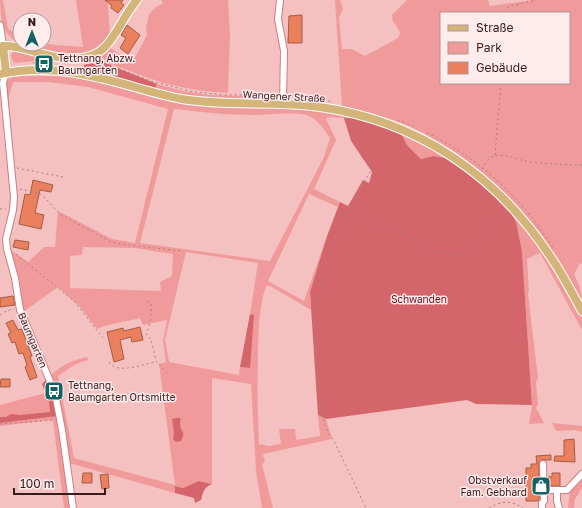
<svg xmlns="http://www.w3.org/2000/svg" width="582" height="508" font-family="'Golos Text',sans-serif">
	<style>
		.green { fill: #f19a9b; fill-rule: evenodd }
		.forest { fill: #d4656b }
		.building { fill: #ea805e; stroke: #a35c45 }
		.lines { fill: none; stroke-linecap: round; stroke-linejoin: round }
		.minor-casing { stroke: #ce7e7f; stroke-width: 8 }
		.major-casing { stroke: #fff; stroke-width: 10 }
		.path { stroke: #ac8080; stroke-width: 1; stroke-dasharray: 2 3; stroke-linecap: butt }
		.minor { stroke: #fff; stroke-width: 6 }
		.major { stroke: #d3b579; stroke-width: 8 }
		.labels { text-anchor: middle; dominant-baseline: central; stroke-width: 3; stroke-linejoin: round; paint-order: stroke }
		.poi-label { font-size: 10px; fill: #3a1b1c; stroke: #feebeb; text-anchor: start }
		.street-label { font-size: 10px; fill: #3a1b1c; stroke: #feebeb }
		.park-label { font-size: 10px; fill: #750c20; stroke: #feebeb }
	</style>
	<rect width="100%" height="100%" fill="#f5c0c0"/>
	<!-- green -->
	<path class="green" d="M0,0H3L8,29L20,35V43C1,34 1,20 0,0Z
		M76,0H107C108,7 111,32 109,37C95,68 45,51 21,44H44V43L56,45L83,47Z
		M161,0H228L230,35L228,93C191,91 160,84 125,69C116,66 108,63 101,56L109,47L132,63L147,35L146,28L149,14L156,7L163,3Z
		M335,0H340L343,9L339,18L342,49H352L365,56L398,38L400,33L396,25L393,22L392,15L407,0H488L490,6L533,0H582V264L580,263L574,274C579,284 582,292 582,304C573,288 565,271 555,256C519,202 469,153 409,126C388,117 364,112 342,107ZM441,13H569V83H441Z
		M16,49L86,61L98,57V59L84,63L44,60L15,63C10,59 9,53 16,49Z
		M24,76H68L105,83L164,98L309,109L354,117L344,118L328,117L326,119L336,140L314,189L340,202L338,207L309,194L268,281L304,301L327,236L310,292L311,310L270,286H266C258,310 258,336 258,361C257,389 258,417 259,444L269,446L281,444L279,429H295L296,440L320,436L318,415L326,419L332,439L263,454L265,462L262,464L273,508H262L256,471L251,384L212,378V484L199,481L183,488L176,486L175,493L69,463L58,398L51,375C62,365 72,360 87,357L88,360L76,364L58,376L74,458L175,485L159,364L166,362L163,341L167,320L143,325L140,318C125,322 111,323 97,329L80,307L58,287L23,312L9,252L11,250L28,262L44,247H55L58,211L112,239L135,243L168,109L88,87L48,82H13L9,97V131L6,82L12,77ZM174,109C201,112 227,115 254,115C267,115 298,111 309,116C319,121 324,129 330,138L324,157L270,261L140,243ZM83,247L135,248L173,254L172,276L160,282L161,291L70,288V256L82,255ZM186,252L258,263L250,314L254,315L249,368L240,367L239,375L169,362L165,340Z
		M157,84L182,91L210,95L280,97V100L217,99L184,95L155,89Z
		M401,133L426,145L450,159L433,156L421,159L407,145Z
		M505,204L521,222L543,251L559,277L582,318V330L540,253L527,259L529,291L528,294L538,378L536,382L538,405L536,408L544,423L529,424L532,405L522,252Z
		M53,391L71,508H64L53,421L51,420L0,426V405Z
		M552,423L582,426V432L575,430L556,431Z
		M582,477V488L575,499L574,508H568L570,490Z"/>
	<!-- forest -->
	<path class="forest" d="M102,60L110,65L157,84L155,89L83,70L84,65Z
		M354,117L401,133L407,145L421,159L433,156L450,159L470,173L505,204L516,222L522,252L532,405L476,404L467,400L326,419L318,415L310,292L327,236L340,202L348,206L363,180L369,183L372,172L351,141L344,118Z
		M250,314L254,315L250,368L240,367Z
		M46,380C54,390 55,404 57,416L0,423V417H6L11,414L20,415L50,412L49,400L42,384Z
		M176,418H180C181,420 180,422 180,425C181,432 186,432 181,441L176,442L173,439L174,433L172,419Z
		M199,481L212,484C204,487 203,492 201,500L195,503L194,498L175,493V486L183,488Z"/>
	<!-- building -->
	<path class="building" d="M105,0H123L121,3L124,5L118,13L111,8L112,6Z
		M302,15V43H288L289,16Z
		M127,25L140,35L128,54L120,48L126,38L121,35Z
		M33,180L53,185L51,192L40,190L35,213L44,215L41,229L19,224L25,194L30,195Z
		M15,240L29,242L28,250L13,247Z
		M13,296L15,305L0,307V298Z
		M13,320L18,330L22,329L32,356L30,357L37,377L30,380L25,367L27,365L23,353L19,354L15,342L12,343L8,334L11,333L6,323Z
		M140,327L143,340L132,342L131,337L120,340L124,359L114,362L107,332L123,328L124,331Z
		M1,379H10V387H0Z
		M574,439L575,462L554,461L555,456H564V440Z
		M551,455V460H542L539,462V499L538,501H526V468H531V464H537L536,456Z
		M83,473H92V483H82Z
		M552,473H560V486H548V477H552Z
		M108,474L109,488L102,489L100,475Z"/>
	<g class="lines">
		<!-- minor casing -->
		<g class="minor-casing">
			<path id="minor" d="M280,0L278,19L284,51L283,104
				M0,25L3,46
				M6,73L3,83L14,197L13,210L6,239L7,249L15,278L20,310L55,393L62,430L73,508
				M544,490H567L582,474
				M557,491V501L559,508
				M542,508V503L544,501L543,464"/>
		</g>
		<!-- major casing -->
		<g class="major-casing">
			<path id="major" d="M6,73L3,46C15,45 24,49 36,52C56,58 87,65 104,48C117,35 124,15 137,0
				M0,74C33,67 68,70 100,78C128,84 154,94 182,99C227,107 274,100 320,107C417,121 496,174 550,256C562,273 572,293 582,311"/>
		</g>
		<!-- path -->
		<path class="path" d="M506,13L508,7L536,0
			M101,59L115,67L151,81L189,91L224,95H278
			M33,63L42,61
			M289,96L315,98L333,102
			M352,120C355,137 372,154 370,172L342,221L335,237L317,305L315,322L317,368L324,423L328,432L335,443L366,508
			M398,120L417,128
			M427,133C478,157 524,200 553,248
			M495,155L501,83
			M17,168L63,177
			M482,169C485,164 488,157 494,156C503,153 516,159 525,161C544,164 563,165 582,165
			M20,189L39,193L43,196L60,214L111,242L120,244L182,251
			M0,209H6
			M348,211L406,235L433,250L454,255H463L473,250L505,210
			M16,254L73,300L103,338
			M147,301L151,304C152,314 150,325 146,334L151,339L156,361L169,375
			M0,315L6,311L14,309
			M109,362C116,375 144,364 155,362
			M0,424L54,420
			M489,508C501,501 511,500 523,508"/>
		<!-- minor -->
		<use href="#minor" class="minor"/>
		<!-- major -->
		<use href="#major" class="major"/>
	</g>
	<!-- icons -->
	<defs>
		<g id="bus-square" transform="scale(1)"><rect x="-9" y="-9" width="18" height="18" rx="4" fill="#126265" stroke="#feebeb"/><path d="M-5-6H5V4H4V6H2V4H-2V6H-4V4H-5ZM-3.5-4V0h7V-4ZM-3.5 1.2v1.5H-2V1.2ZM2 1.2v1.5H3.5V1.2Z" fill="#fff"/></g>
		<g id="shop-square" transform="scale(1)"><rect x="-9" y="-9" width="18" height="18" rx="4" fill="#126265" stroke="#feebeb"/><path d="M-5-2.5h2.3a2.7 3.5 0 0 1 5.4 0H5L5.5 6h-11ZM-1.5-2.5h3a1.5 2.3 0 0 0-3 0Z" fill="#fff"/></g>
	</defs>
	<g fill-rule="evenodd">
		<use href="#bus-square" x="44" y="64"/>
		<use href="#bus-square" x="54" y="391"/>
		<use href="#shop-square" x="541" y="486"/>
	</g>
	<g class="labels">
		<!-- poi labels -->
		<g class="poi-label">
			<text x="58" y="58">Tettnang, Abzw.<tspan x="58" dy="12">Baumgarten</tspan></text>
			<text x="68" y="385">Tettnang,<tspan x="68" dy="12">Baumgarten Ortsmitte</tspan></text>
			<text x="527" y="480" text-anchor="end">Obstverkauf<tspan x="527" dy="12">Fam. Gebhard</tspan></text>
		</g>
		<!-- street labels -->
		<g class="street-label">
			<text transform="translate(284 96) rotate(3)">Wangener Straße</text>
			<text transform="translate(33 340) rotate(67)">Baumgarten</text>
		</g>
		<!-- park labels -->
		<g class="park-label">
			<text x="419" y="299">Schwanden</text>
		</g>
	</g>
	<!-- legend -->
	<rect x="440" y="12" width="130" height="72" fill="#feebeb" stroke="#b09898"/>
	<rect x="448" y="25" width="20" height="6" fill="#d3b579" stroke="#b09898"/>
	<text x="476" y="32" font-size="12" fill="#3a1b1c">Straße</text>
	<rect x="448" y="42" width="20" height="12" fill="#f19a9b" stroke="#b09898"/>
	<text x="476" y="52" font-size="12" fill="#3a1b1c">Park</text>
	<rect x="448" y="62" width="20" height="12" fill="#ea805e" stroke="#b09898"/>
	<text x="476" y="72" font-size="12" fill="#3a1b1c">Gebäude</text>
	<!-- north arrow -->
	<g transform="translate(32 32)"><circle r="19" fill="#feebeb" stroke="#b09898"/>
	<path d="M0-3L7 15L0 10L-7 15Z" fill="#126265"/>
	<text y="-6" font-size="11" font-weight="bold" text-anchor="middle" fill="#3a1b1c">N</text>
	</g>
	<!-- scale -->
	<path d="M14 488v6h91v-6" fill="none" stroke="#3a1b1c" stroke-width="2"/>
	<text x="20" y="488" font-size="12" fill="#3a1b1c" stroke="#feebeb" stroke-width="3" paint-order="stroke">100 m</text>
</svg>
